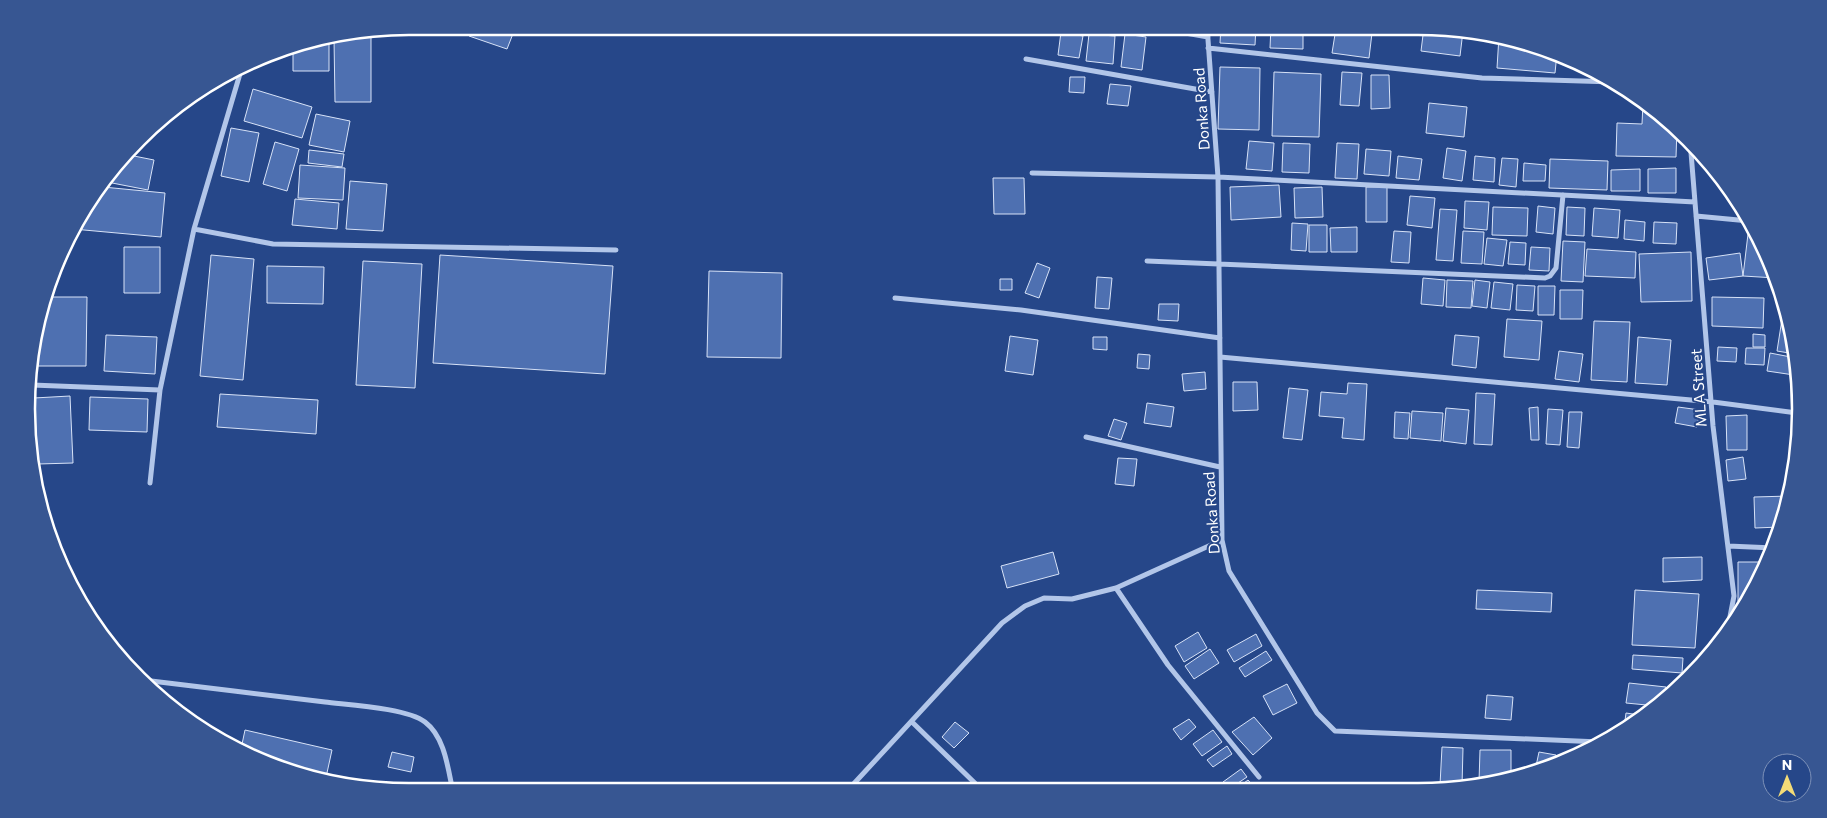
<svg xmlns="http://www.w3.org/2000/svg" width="1827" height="818" font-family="Commissioner,sans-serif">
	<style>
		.building { fill: #4e70b1; stroke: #d7e2f7 }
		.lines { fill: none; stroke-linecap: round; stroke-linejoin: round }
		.street { stroke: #b2c6e9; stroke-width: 5 }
		.labels { text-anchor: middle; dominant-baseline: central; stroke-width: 4; stroke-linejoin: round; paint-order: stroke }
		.street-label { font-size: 15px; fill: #fff; stroke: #264789 }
		.rim { fill: none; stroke: #fff; stroke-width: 2.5 }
	</style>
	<rect width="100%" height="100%" fill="#264789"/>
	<!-- building -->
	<path class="building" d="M431,26H459L455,35Z
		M472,26H516L507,49L469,36Z
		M1221,26H1256L1255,45L1220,43Z
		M1271,26H1303V49L1270,48Z
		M1424,27L1463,31L1460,56L1421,51Z
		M1336,28L1372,33L1369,58L1332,53Z
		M1061,32L1083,36L1079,58L1058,55Z
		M371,33V102H335L334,39Z
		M1089,34L1115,36L1113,64L1086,61Z
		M1125,34L1146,37L1142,70L1121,67Z
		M1499,36L1557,53L1555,73L1497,68Z
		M329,39V71H293V45Z
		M1220,67L1260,68L1259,130L1218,129Z
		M1274,72L1321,74L1319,137L1272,136Z
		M1342,72L1362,73L1359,106L1340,105Z
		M1371,75H1389L1390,108L1371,109Z
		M1070,77H1085L1084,93L1069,92Z
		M1110,84L1131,86L1128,106L1107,104Z
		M253,89L312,107L302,138L244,121Z
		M1429,103L1467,107L1464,137L1426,133Z
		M1643,103L1677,128L1676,157L1616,156L1617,123L1642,124Z
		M316,114L350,121L344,152L309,145Z
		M231,128L259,133L249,182L221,176Z
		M1249,141L1274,143L1272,171L1246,169Z
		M275,142L299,149L287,191L263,184Z
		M1283,143L1310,144L1309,173L1282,172Z
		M1337,143L1359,144L1357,179L1335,178Z
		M1447,148L1466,151L1462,181L1443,178Z
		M1366,149L1391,151L1389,176L1364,174Z
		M309,150L344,154L342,167L308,163Z
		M129,155L154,160L148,190L107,182Z
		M1398,156L1422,159L1419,180L1396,178Z
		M1475,156L1495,158L1494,182L1473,180Z
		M1502,158L1518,159L1516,187L1499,185Z
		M1550,159L1608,161L1607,190L1549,188Z
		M1524,163L1546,165L1545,181H1523Z
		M300,165L345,168L343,200L298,198Z
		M1676,168V193H1648V169Z
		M1640,169V191H1611V170Z
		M993,178H1024L1025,214H994Z
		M350,181L387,184L383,231L346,229Z
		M1279,185L1281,217L1231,220L1230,187Z
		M103,187L165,193L161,237L73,229L78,217Z
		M1322,187L1323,217L1295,218L1294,188Z
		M1366,187H1387V222H1366Z
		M1410,196L1435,198L1432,228L1407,225Z
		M295,199L339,203L337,229L292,225Z
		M1465,201L1489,202L1487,230L1464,228Z
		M1538,206L1555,208L1553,234L1536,232Z
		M1493,207L1528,208L1527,236L1492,235Z
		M1567,207L1585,208L1584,236L1566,235Z
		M1594,208L1620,210L1618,238L1592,236Z
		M1440,209L1457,210L1453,261L1436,260Z
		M1625,220L1645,222L1644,241L1624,239Z
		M1654,222L1677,223L1676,244L1653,243Z
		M1292,223L1308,224L1306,251L1291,250Z
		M1309,225H1327V252H1309Z
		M1357,227V252H1331L1330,228Z
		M1394,231L1411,232L1409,263L1391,262Z
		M1463,231L1484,232L1482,264L1461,263Z
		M1748,234H1757L1772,262L1776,278L1743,276Z
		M1487,238L1507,240L1503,266L1484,264Z
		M1563,241L1585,242L1583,282L1561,281Z
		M1510,242L1526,243L1525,265L1508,264Z
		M124,247H160V293H124Z
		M1531,247L1550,248L1549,271L1529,270Z
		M1587,249L1636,252L1635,278L1585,276Z
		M1691,252L1692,301L1641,302L1639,254Z
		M1740,253L1743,276L1709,280L1706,258Z
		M211,255L254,259L243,380L200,376Z
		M440,255L613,266L605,374L433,363Z
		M363,261L422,264L415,388L356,385Z
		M1037,263L1050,268L1039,298L1025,293Z
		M267,266L324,267L323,304L267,303Z
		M709,271L782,273L781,358L707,357Z
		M1097,277L1112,278L1109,309L1095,308Z
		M1423,278L1445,280L1443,306L1421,304Z
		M1000,279H1012V290H1000Z
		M1447,280L1473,281L1471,308L1446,307Z
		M1475,280L1490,282L1487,308L1472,306Z
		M1494,282L1513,284L1510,310L1491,308Z
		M1517,285L1535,286L1533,311L1516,310Z
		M1538,286H1555L1554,315H1538Z
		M1560,290H1583L1582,319H1560Z
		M48,297H87L86,366H33L34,335Z
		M1712,297L1764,298L1763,328L1712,326Z
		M1159,304H1179L1178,321L1158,320Z
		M1507,319L1542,321L1539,360L1504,357Z
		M1782,319L1789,320L1795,354L1777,351Z
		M1594,321L1630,322L1627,382L1591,380Z
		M1753,334L1765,335V347H1753Z
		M106,335L157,337L155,374L104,371Z
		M1455,335L1479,337L1476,368L1452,365Z
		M1010,336L1038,340L1033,375L1005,371Z
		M1093,337H1107V350L1093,349Z
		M1638,337L1671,340L1667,385L1635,383Z
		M1718,347L1737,348L1736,362L1717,361Z
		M1746,348H1765L1764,365L1745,364Z
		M1559,351L1583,354L1579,382L1555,379Z
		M1770,353L1796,358L1794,375L1767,371Z
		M1138,354L1150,355L1149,369L1137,368Z
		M1205,372L1206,389L1184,391L1182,374Z
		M1233,382H1257L1258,410L1233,411Z
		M1348,383L1367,384L1364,440L1342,438L1344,418L1319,416L1321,392L1347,394Z
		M1289,388L1308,390L1302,440L1283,438Z
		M1476,393L1495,394L1492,445L1474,444Z
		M220,394L318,400L316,434L217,427Z
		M70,396L73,463L38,464L34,398Z
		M90,397L148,399L147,432L89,430Z
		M1147,403L1174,407L1171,427L1144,423Z
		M1538,407L1539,440H1531L1529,408Z
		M1678,407L1700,410L1697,427L1675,423Z
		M1446,408L1469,410L1466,444L1443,441Z
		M1548,409L1563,410L1560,445L1546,444Z
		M1412,411L1443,413L1441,441L1410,438Z
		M1395,412L1410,413L1408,439L1394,438Z
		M1569,412H1582L1579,448L1567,447Z
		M1747,415V450H1727L1726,416Z
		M1114,419L1127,423L1121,440L1108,436Z
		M1743,457L1746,479L1728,481L1726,460Z
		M1118,458L1137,459L1134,486L1115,484Z
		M1790,496L1780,527L1755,528L1754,497Z
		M1053,552L1059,574L1007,588L1001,566Z
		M1702,557V580L1663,582V558Z
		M1738,562H1768L1745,601H1738Z
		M1477,590L1552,593L1551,612L1476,609Z
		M1635,590L1699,594L1695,648L1632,645Z
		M1198,632L1207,648L1184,662L1175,646Z
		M1256,634L1262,646L1234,662L1227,650Z
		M1210,649L1219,663L1194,679L1185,666Z
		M1266,651L1272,660L1245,677L1239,668Z
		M1633,655L1683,658L1682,673L1632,669Z
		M1629,683L1666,687L1664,700L1657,706L1626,703Z
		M1287,684L1297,703L1273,715L1263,696Z
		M1487,695L1513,697L1511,720L1485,718Z
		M1626,713L1646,716L1624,728Z
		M1254,717L1272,738L1253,755L1232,732Z
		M1189,719L1196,727L1181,740L1173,729Z
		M955,722L969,733L954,748L942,737Z
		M245,730L332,750L325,782L263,763L241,749Z
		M1213,730L1222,742L1202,756L1193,744Z
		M1227,746L1232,754L1213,767L1207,760Z
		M1442,747L1463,748L1462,786L1440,785Z
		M1480,750H1511V777L1492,782H1479Z
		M392,752L414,757L411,772L388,767Z
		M1539,752L1556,755L1553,766L1535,771Z
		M1241,769L1247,777L1229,789L1223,782Z
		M1248,780L1256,789H1236Z
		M1022,785L1028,790H1018Z"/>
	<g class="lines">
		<!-- street -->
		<path class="street" d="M1146,26L1208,37
			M1207,26L1218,177L1222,540L1229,571L1317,713L1335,731L1600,742
			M1208,48L1482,78L1614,82
			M1026,59L1212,92
			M1690,140L1713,426L1734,596L1727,632
			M1032,173L1218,177L1695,202
			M1696,216L1749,221
			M194,229L273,244L616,250
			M1147,261L1545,278L1550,276L1556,268L1563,195
			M895,298L1021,310L1220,338
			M1220,357L1713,402L1797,413
			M32,385L160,390L194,229L242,67
			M1086,437L1220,467
			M1792,450L1800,397
			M150,483L160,390
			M1728,546L1774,548
			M1116,588L1168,665L1259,777
			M143,680C204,687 264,695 325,702C349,705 407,708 425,722C445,737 448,769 453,792
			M912,722L982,790
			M848,790L1002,623L1025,606L1044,598L1072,599L1116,588L1222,540"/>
	</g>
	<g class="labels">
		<!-- street labels -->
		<g class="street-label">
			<text transform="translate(1201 109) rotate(-94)">Donka Road</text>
			<text transform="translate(1698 388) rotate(-94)">MLA Street</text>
			<text transform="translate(1211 513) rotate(-94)">Donka Road</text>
		</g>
	</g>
	<!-- crop -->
	<path d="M0 0H1827V818H0ZM409 35H1418A374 374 0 0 1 1792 409V409A374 374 0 0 1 1418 783H409A374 374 0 0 1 35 409V409A374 374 0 0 1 409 35Z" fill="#375692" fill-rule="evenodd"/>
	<path class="rim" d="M409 35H1418A374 374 0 0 1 1792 409V409A374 374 0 0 1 1418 783H409A374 374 0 0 1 35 409V409A374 374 0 0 1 409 35Z"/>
	<!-- north arrow -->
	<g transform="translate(1787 778)"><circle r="24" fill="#264789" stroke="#7d91b8"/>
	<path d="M0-4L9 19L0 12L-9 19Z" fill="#f3db77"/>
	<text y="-8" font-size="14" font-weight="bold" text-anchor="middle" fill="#ffffff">N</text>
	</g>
</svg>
